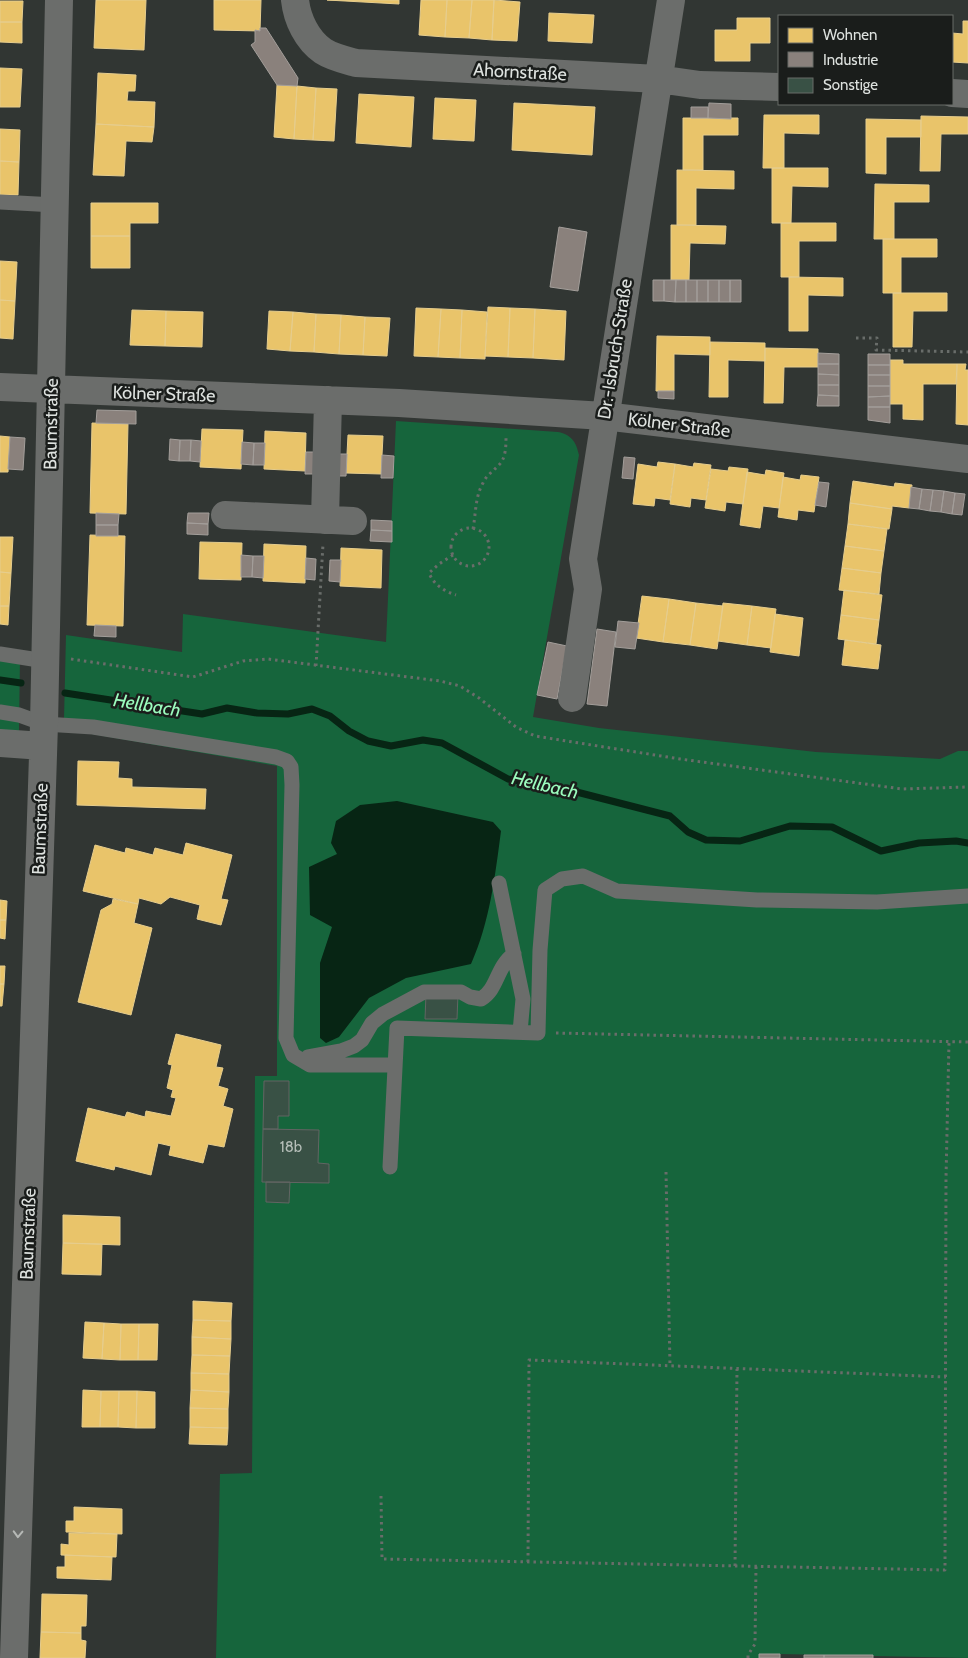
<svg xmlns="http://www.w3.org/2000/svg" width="968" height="1658" font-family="Cabin,sans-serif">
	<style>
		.green { fill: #16653c }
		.water { fill: #072514 }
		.homes { fill: #e9c46a; stroke: #e6cd8d }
		.industry { fill: #8a817c; stroke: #a39e9a }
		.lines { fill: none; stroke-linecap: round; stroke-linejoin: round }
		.stream { stroke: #072514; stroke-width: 7 }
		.building { fill: #395145; stroke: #626563 }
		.path { stroke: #696d6a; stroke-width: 3; stroke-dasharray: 2.5 4; stroke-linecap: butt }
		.service { stroke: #6b6d6b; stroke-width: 15 }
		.minor { stroke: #6b6d6b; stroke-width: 28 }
		.oneway { stroke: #b6b9b6 }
		.labels { text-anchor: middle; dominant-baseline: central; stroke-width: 5; stroke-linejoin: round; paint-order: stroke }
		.number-label { font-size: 15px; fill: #b5beb8 }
		.street-label { font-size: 18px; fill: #dee2df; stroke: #1a1d1b }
		.water-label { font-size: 19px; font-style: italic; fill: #9bfcbd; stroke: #1a1d1b }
	</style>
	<rect width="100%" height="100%" fill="#313633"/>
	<!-- green -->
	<path class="green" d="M396,421L558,432C572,435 576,442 579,455L533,717L599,728L816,752L940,759L958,751H968V1658L780,1654H759V1658H216L220,1474L252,1473L255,1076H277V766L92,734L64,719L66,635L182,652L183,614L386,642Z
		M0,648L20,657L19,731L0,730Z"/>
	<!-- water -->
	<path class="water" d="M397,801L493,822L501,831C495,876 490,922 471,964L406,978L369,998L339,1037L326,1043L320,1038V963L332,927L310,915L309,867L337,854L331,843L336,821L360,805Z"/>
	<!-- homes -->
	<path class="homes" d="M96,0H146L144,50L94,48Z
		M214,0H261L260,31L214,30Z
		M327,0H399V4Z
		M421,0H447L445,37L419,35Z
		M447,0H472L469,38L445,37Z
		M472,0H494L492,40L469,38Z
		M494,0L520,2L517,41L492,40Z
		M0,1H23L22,22H0Z
		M549,13L594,15L592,43L548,41Z
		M737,18H770V43H750V61H715V30H737Z
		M963,21H968V63L952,62V33L963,34Z
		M0,22H22V43L0,42Z
		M0,68L22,69L20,107H0Z
		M98,73L136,75L135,91H128L127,101L155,102L154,127L96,124Z
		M277,85L297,86L294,139L274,137Z
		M297,86L316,88L313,140L294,139Z
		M316,88L337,89L334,141L313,140Z
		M359,94L414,97L411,147L356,143Z
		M435,98L476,100L474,141L433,139Z
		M514,103L595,107L592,155L512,150Z
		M764,115H819V134L784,133V168H763Z
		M921,116L968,117V134H941L940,171H920Z
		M683,118H738V135H703V170H683Z
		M866,119L921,120V137H886V174L866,173Z
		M96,124L154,127L152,142L126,141L124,176L93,175Z
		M0,129L20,130L19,162L0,161Z
		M0,161L19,162L18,195H0Z
		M772,168H828V187L792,186L791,223H772Z
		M677,170L734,171V189L696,188V225H677Z
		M875,184L929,185V202H894V239H874Z
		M91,203H158V223H130V236H91Z
		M781,223H836V241H799V277H781Z
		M671,225L726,226L725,244L690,243L689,280H671Z
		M91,236H130V268H91Z
		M883,239H937V257H901V293H883Z
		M0,261L17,262L15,301L0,300Z
		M789,277L843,278V296L808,295V331H789Z
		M893,293H947V311H913L912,347H893Z
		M0,300L15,301L13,339L0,338Z
		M488,307L510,308L508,357L485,356Z
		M416,308L441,309L438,357L414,356Z
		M510,308L535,309L533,358L508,357Z
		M441,309L462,310L460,358L438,357Z
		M535,309L566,311L564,360L533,358Z
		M132,310L166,311L165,346L130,345Z
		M462,310L487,312L485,359L460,358Z
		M166,311L203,312L202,347L165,346Z
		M269,311L293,312L290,351L267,349Z
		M293,312L316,314L314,352L290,351Z
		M316,314L341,315L339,354L314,352Z
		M341,315L365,317L363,355L339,354Z
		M365,317L390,318L387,356L363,355Z
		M657,336L710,337V355L674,354V391H656Z
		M710,342L765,343V361L728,360V397H709Z
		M765,348L818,349V367H784L783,403H764Z
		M890,360H903V364H957L956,384H923V420L903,419V404H890Z
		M957,364H966L965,370H968V425L956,424Z
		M92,423L128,424L126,514L90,513Z
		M202,429L243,430L241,469L200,467Z
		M265,431L306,433L305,471L264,469Z
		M348,435L383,436L381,474L346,473Z
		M0,436L10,437L8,472H0Z
		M658,462L675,464L670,500L655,498L654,506L633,504L638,464L657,467Z
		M694,463L711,465L706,500L691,498L690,507L670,504L675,464L693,467Z
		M729,467L748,469L743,504L726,502L725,511L705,508L711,469L728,471Z
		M766,470L784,473L779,508L763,506L760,528L740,525L747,472L765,475Z
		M801,475L819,477L814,512L798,510L797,520L778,517L783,477L800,480Z
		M853,481L894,487L895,483L912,485L909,508L892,506V509L850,503Z
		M850,503L892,509L889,529L848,524Z
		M848,524L887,529L884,551L845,546Z
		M90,535L125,536L123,626L87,625Z
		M0,537H13L11,573L0,572Z
		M200,542L242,543L241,580L199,579Z
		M264,544L306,546L305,583L263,581Z
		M845,546L884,551L881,573L842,568Z
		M341,548L382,550L381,588L340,586Z
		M842,568L881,573L879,594L839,590Z
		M0,572L11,573L9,606H0Z
		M844,590L882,595L879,620L841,615Z
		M642,596L669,599L663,642L636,638Z
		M669,599L696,603L690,645L663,642Z
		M696,603L723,606L717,649L690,645Z
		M723,603L752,606L747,645L718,641Z
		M0,606H9L8,625L0,624Z
		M752,606L776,609L771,648L747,645Z
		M775,614L803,618L799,656L770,652Z
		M841,615L879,620L876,644L838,639Z
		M845,640L881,645L878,669L842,665Z
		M78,761L119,762L118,778L132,779V787L206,789L205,809L77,805Z
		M186,843L232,855L221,899L228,900L221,925L197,919L200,905L170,897L161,904L139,898L138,904L83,891L95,845L125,853L126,848L153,855L155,848L183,855Z
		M113,899L138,904L134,923L152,928L131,1015L78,1002L101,910L112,904Z
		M0,900L7,901L6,920H0Z
		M0,920H6L5,939L0,938Z
		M0,966H5L4,984H0Z
		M0,984H4L2,1006H0Z
		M176,1034L221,1045L216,1067L223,1068L218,1086L228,1089L223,1106L233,1109L224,1147L208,1144L203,1163L169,1155L171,1146L158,1143L151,1175L115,1166L114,1170L76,1161L88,1108L125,1117L127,1112L145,1117L146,1111L171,1116L176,1098L171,1097L173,1090L167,1088L172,1065L168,1064Z
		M63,1215L120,1217V1245L63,1243Z
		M63,1243L102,1244L101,1275L62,1274Z
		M193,1301L232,1303L231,1321L193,1320Z
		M193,1320L231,1321V1339L192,1337Z
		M85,1322L104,1323L102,1359L83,1358Z
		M104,1323L121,1324L120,1360L102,1359Z
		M121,1324H139L138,1360H120Z
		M139,1324H158L157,1360H138Z
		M192,1337L231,1339L230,1356L192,1355Z
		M192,1355L230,1356L229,1374L191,1373Z
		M191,1373L229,1374V1392L191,1390Z
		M83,1390L101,1391L100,1427H82Z
		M191,1390L229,1392L228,1409L190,1408Z
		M101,1391H119L118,1427H100Z
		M119,1391H137L136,1428L118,1427Z
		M137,1391L155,1392V1428H136Z
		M190,1408L228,1409V1428L190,1427Z
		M190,1427L228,1428L227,1445L189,1444Z
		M74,1507L122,1509V1534L66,1532V1521H74Z
		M69,1533L117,1534L116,1557L61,1555V1544L69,1545Z
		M65,1555L112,1557L111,1580L57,1578V1567H65Z
		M42,1594L87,1595L86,1626H81V1633L41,1632Z
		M41,1632L81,1633V1640L86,1641L85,1658H40Z"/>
	<!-- industry -->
	<path class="industry" d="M260,28H266L298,78L297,86L277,85L251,45L255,42V30L260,31Z
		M709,103L731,104V119L708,118Z
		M691,107H708V118H691Z
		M559,227L587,232L578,291L550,287Z
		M653,280H664V301H653Z
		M664,280H676L675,302L664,301Z
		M676,280H686V302H675Z
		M686,280H697V302H686Z
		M697,280H708V302H697Z
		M708,280H719V302H708Z
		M719,280H730V302H719Z
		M730,280H741V302H730Z
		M818,353L839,354V364H818Z
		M868,354H890V365H868Z
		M818,364H839V375L818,374Z
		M868,365H890V375H868Z
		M818,374L839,375V385H818Z
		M868,375H890V386H868Z
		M818,385H839V396L818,395Z
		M868,386H890V396L868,397Z
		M658,391H674V399L658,398Z
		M818,395L839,396V406H817Z
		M890,396V407H868V397Z
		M868,407H890V423L868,420Z
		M97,410L136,411V424L96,423Z
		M10,437L25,438L23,470L8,469Z
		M170,439L180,440L179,461L169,460Z
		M180,440H191L190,461H179Z
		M191,440L201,441L200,462L190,461Z
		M242,442L254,443L253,465L241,464Z
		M254,443H265L264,465H253Z
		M306,452H317L316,474H305Z
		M336,454H347L346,476H335Z
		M382,455L394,456L393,478H381Z
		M624,457L635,458L633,479L622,478Z
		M819,482L829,483L826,507L815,505Z
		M911,487L922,489L919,509L909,508Z
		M922,489L933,490L930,511L919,509Z
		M933,490L944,491L941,512L930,511Z
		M944,491L955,493L952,514L941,512Z
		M955,493L965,494L962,515L952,514Z
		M96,513L119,514L118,525H96Z
		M188,513H209L208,524L187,523Z
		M371,520L392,521V531L371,530Z
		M187,523L208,524V535L187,534Z
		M96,525H118V536H96Z
		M371,530L392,531V542L370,541Z
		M241,555L253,556L252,577H241Z
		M253,556H264L263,578L252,577Z
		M306,558L316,559L315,580L305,579Z
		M330,560H341L340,582L329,581Z
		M618,621L639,623L635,649L615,647Z
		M95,625L116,626V637L94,636Z
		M597,629L616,632L607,706L587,704Z
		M548,642L567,646L557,699L537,695Z
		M759,1654H780V1658H759Z
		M804,1655H824V1658H804Z
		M824,1655H873V1658H824Z"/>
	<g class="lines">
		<!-- stream -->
		<path class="stream" d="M0,680L21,683
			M65,693L202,714L227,708L257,713L288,714L312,709L330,716L349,731L368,741L391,746L423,740L442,743L508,779L565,789L670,816L688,832L706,840L740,841L790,826L832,827L881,851L919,843L956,841L968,843"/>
	</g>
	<!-- building -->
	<path class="building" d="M426,994H458L457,1019H425Z
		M264,1081H289V1116H278V1129H263Z
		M263,1129L319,1130L318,1163L329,1164V1183L262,1182Z
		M266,1182H290L289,1203L266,1202Z"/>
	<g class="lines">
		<!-- path -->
		<path class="path" d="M856,338H877L876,350L968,352
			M451 547a19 19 0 1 1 38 0a19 19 0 1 1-38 0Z
			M473,529C476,513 475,497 483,483C487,473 499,468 503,459C506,452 506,444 506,436
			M453,555L439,564L429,573C434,585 444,591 456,595
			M71,659L193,677L243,661L268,659L440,681L460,686L479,698L516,727L535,736L680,759L902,789L968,787
			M316,666L323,544
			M556,1033L968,1042
			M666,1172L670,1366
			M381,1496L382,1559L945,1570L946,1178L949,1042
			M528,1562L529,1360L946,1377
			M735,1566L737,1369
			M748,1658V1655L755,1644L756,1566"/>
		<!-- service -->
		<path class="service" d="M0,202L55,205
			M0,654L45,661
			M0,712L19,715L44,724L93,727L276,757L287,761L291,767L292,785L286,1038L293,1055L310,1065H394
			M499,883L523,999L520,1032
			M308,1057L341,1051L354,1046L362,1040L372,1023L383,1014L424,992H461L470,997L481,999C498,989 496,967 514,954
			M390,1167L397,1028L538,1033L540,950L545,890L562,879L583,876L617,891L757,900L877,902L968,896"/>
		<!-- minor -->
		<path class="minor" d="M295,0C297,19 307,40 323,51C332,57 345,60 356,63L658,79L700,85L779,87
			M952,93L968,94
			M0,387L399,403L604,416L968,459
			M225,515L353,521
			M325,520L328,400
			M572,698L588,589L583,559L671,0
			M0,743L43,746
			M14,1658L44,724L59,0"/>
	</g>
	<!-- one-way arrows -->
	<defs><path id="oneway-chevron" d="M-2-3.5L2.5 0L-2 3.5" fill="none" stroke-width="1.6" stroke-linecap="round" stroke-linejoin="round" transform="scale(1.25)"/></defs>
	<use class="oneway" href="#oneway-chevron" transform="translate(18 1534) rotate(92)"/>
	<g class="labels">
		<!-- number labels -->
		<g class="number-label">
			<text x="291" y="1147">18b</text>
		</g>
		<!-- street labels -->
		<g class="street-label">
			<text transform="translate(520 72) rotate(3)">Ahornstraße</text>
			<text transform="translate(615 349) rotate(-81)">Dr.-Isbruch-Straße</text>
			<text transform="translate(164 394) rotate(2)">Kölner Straße</text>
			<text transform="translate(51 424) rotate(-89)">Baumstraße</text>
			<text transform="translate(679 425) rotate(7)">Kölner Straße</text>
			<text transform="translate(40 829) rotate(-88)">Baumstraße</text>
			<text transform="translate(28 1234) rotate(-88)">Baumstraße</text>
		</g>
		<!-- water labels -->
		<g class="water-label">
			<text transform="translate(147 705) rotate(9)">Hellbach</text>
			<text transform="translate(545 785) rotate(13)">Hellbach</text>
		</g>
	</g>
	<!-- legend -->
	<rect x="778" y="15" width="175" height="90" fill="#1a1d1b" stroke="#686c69"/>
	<rect x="788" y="28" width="25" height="15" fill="#e9c46a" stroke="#686c69"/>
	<text x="823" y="40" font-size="15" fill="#dee2df">Wohnen</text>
	<rect x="788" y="52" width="25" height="15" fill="#8a817c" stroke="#686c69"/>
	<text x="823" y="65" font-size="15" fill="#dee2df">Industrie</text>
	<rect x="788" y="78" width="25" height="15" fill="#395145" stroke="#686c69"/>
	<text x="823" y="90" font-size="15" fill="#dee2df">Sonstige</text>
</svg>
